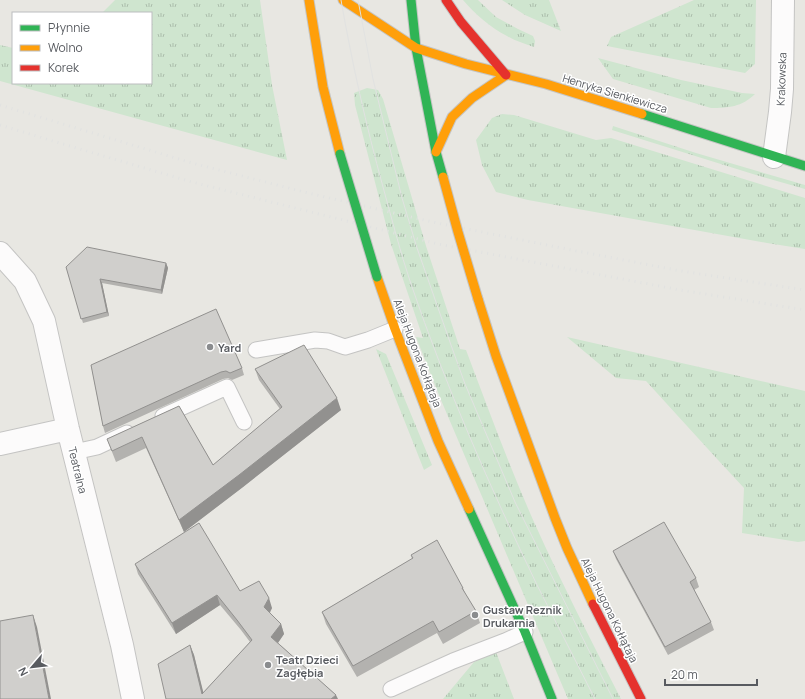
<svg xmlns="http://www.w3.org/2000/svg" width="805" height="699" font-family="Manrope,sans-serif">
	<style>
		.grass { fill: url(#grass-tufts) }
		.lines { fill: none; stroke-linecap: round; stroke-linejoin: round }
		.lane-casing { stroke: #c4c4c3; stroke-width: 17 }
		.street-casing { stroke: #c4c4c3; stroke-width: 24 }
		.fast-casing { stroke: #c5c5c4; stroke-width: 11 }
		.slow-casing { stroke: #c5c5c4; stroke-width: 11 }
		.jam-casing { stroke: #c5c5c4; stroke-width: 11 }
		.lane { stroke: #fcfbfb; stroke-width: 15 }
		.street { stroke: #fcfbfb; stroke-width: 22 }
		.fast { stroke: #30b455; stroke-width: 9 }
		.slow { stroke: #ff9f0a; stroke-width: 9 }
		.jam { stroke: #e5322d; stroke-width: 9 }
		.tram { stroke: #e1e2e1; stroke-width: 1 }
		.rail { stroke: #e1e2e1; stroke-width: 3; stroke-dasharray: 1 5; stroke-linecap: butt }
		.fast-bridge-casing { stroke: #c5c5c4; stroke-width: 11; stroke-linecap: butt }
		.slow-bridge-casing { stroke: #c5c5c4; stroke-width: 11; stroke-linecap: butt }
		.fast-bridge { stroke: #30b455; stroke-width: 9 }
		.slow-bridge { stroke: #ff9f0a; stroke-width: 9 }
		.wall { fill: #b3b2af }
		.shaded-wall { fill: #92918f }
		.building { fill: #d0cfcc; stroke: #92918f }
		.poi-dot { fill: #8a8c8e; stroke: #fff; stroke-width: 1.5 }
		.labels { text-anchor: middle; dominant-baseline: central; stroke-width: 3; stroke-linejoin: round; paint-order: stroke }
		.street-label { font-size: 11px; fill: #585b60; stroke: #fff }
		.poi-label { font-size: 11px; font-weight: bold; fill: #585b60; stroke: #fff; text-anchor: start }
	</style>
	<defs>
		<pattern id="grass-tufts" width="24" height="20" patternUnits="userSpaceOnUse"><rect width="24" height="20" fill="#cfe5cf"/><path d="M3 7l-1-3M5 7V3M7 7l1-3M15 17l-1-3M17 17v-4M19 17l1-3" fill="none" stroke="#abbdab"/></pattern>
	</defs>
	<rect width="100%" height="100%" fill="#e8e7e2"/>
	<!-- grass -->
	<path class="grass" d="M115,0H260L272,85L287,160L0,81V45L13,48V83H151V13H102Z
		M463,0H478L496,17L518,29L533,36L535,41L534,47C525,44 515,41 507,36C491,28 475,14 463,0Z
		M502,0H549L561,31L525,15Z
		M694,0H756L755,64L745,73L607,46L611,37Z
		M598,58L681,80L742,93L755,94C742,107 728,108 711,108L613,79Z
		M367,88L378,90L383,99L426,246L460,349L466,350C488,408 509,466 534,522C561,582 591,640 621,699H568L441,400L416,337L423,338L391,244L355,105L354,93Z
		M502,114L514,115L596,140L611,138L805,198V249L767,243L528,200L496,192L482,165L476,140L492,118Z
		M613,126L696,153L805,185V189L756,175L612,130Z
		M567,337L805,391V541L798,542L742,533L744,488L718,460L646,381L616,378Z
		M376,349L386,354L432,465L424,470Z
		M496,652L514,699H443L474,662Z"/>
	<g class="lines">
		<!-- lane casing -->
		<g class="lane-casing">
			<path id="lane" d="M256,350L315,340L328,341L345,347L368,340L395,329
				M163,416L227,387L244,422
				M74,452L97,447L127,433
				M391,689L453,661L505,641L525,632"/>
		</g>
		<!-- street casing -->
		<g class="street-casing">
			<path id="street" d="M774,157L780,112L782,89L783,0
				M0,253L25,281L44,321L68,429L122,645L133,699
				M0,444L68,429"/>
		</g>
		<!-- fast casing -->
		<g class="fast-casing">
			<path id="fast" d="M411,0L416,48L436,152L443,177
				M642,114L805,166
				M469,509L525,632L552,699"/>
		</g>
		<!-- slow casing -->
		<g class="slow-casing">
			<path id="slow" d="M309,0L323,87L340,154
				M343,0L416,48L466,64L546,84L642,114
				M436,152L452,117L472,98L506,75
				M377,277L395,329L438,441L469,509
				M478,299L496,356L555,518L567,548L593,604"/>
		</g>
		<!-- jam casing -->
		<g class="jam-casing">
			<path id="jam" d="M446,0L461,22L506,75
				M593,604L641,699"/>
		</g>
		<!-- lane -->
		<use href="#lane" class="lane"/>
		<!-- street -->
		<use href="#street" class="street"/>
		<!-- fast -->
		<use href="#fast" class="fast"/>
		<!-- slow -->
		<use href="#slow" class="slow"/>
		<!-- jam -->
		<use href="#jam" class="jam"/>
		<!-- tram -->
		<path class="tram" d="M341,0C352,63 366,125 383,187C392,219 400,252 411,284C446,387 490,487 537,585C556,623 576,661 595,699
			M358,0L373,79L402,198L417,248L451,345L465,384L515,502L613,699"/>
		<!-- rail -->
		<path class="rail" d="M0,105L192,163L308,193L437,223L572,250L681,271L805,290
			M0,125L73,147L192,182L438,244L680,290L805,310"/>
		<!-- fast-bridge casing -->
		<g class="fast-bridge-casing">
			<path id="fast-bridge" d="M340,154L377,277"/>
		</g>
		<!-- slow-bridge casing -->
		<g class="slow-bridge-casing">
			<path id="slow-bridge" d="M443,177L458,232L478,299"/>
		</g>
		<!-- fast-bridge -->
		<use href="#fast-bridge" class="fast-bridge"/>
		<!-- slow-bridge -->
		<use href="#slow-bridge" class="slow-bridge"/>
	</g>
	<!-- wall -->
	<path class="wall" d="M166,263L168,268L162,294L102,283L109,316L83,323L66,267Z
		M91,365L242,368L244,375L232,380L228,378L223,379L105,433L103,426Z
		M255,369L341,410L243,487L184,532L146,448L116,462L107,439L179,406L213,465L280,409L259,380Z
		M613,551L696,578L699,587L694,590L711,622L714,630L668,655L616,559Z
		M411,555L463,588L466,595L476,611L480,623L443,644L437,633L357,677L326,624L322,612L412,559Z
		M135,564L240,591L272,608L270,613L281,624L284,634L278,643L336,695L166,699L190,645L194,655L203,693L250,642L241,630L220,605L176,634L138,574Z"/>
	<!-- shaded-wall -->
	<path class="shaded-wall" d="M166,263L168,268L162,294L161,290Z
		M100,279L102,283L109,316L107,312Z
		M337,398L341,410L243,487L184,532L179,520Z
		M217,595L220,605L176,634L172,623Z
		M269,598L272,608L267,617L264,607Z
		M33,615L37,627L51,699H49Z
		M281,624L284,634L275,647L271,637Z
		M190,645L194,655L205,699L202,694Z
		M336,695L338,699H331Z"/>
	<!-- building -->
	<path class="building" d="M87,247L166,263L161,290L100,279L107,312L81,319L66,267Z
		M216,309L242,368L230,373L226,371L221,372L103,426L91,365Z
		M304,345L337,398L239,475L179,520L142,437L112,451L107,439L179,406L213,465L282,407L255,369Z
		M664,522L696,578L690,582L711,622L665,647L613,551Z
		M199,523L240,591L259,581L269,598L264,607L281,624L271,637L336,695L331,699H166L158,664L190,645L202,694L252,640L237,620L217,595L172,623L135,564Z
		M437,540L463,588H462L476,611L439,632L433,621L353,666L322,612L413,558L411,555Z
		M33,615L49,699H0V621Z"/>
	<!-- markers -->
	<g class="poi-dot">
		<circle cx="210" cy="347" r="4"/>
		<circle cx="475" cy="615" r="4"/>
		<circle cx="268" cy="665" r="4"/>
	</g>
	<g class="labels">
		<!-- street labels -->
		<g class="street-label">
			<text transform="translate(781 79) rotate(-88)">Krakowska</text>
			<text transform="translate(615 93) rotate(17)">Henryka Sienkiewicza</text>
			<text transform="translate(418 353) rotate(69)">Aleja Hugona Kołłątaja</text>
			<text transform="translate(78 470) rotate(76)">Teatralna</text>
			<text transform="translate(610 610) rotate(64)">Aleja Hugona Kołłątaja</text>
		</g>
		<!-- poi labels -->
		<g class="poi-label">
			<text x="218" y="347">Yard</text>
			<text x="483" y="609">Gustaw Reznik<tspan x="483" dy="13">Drukarnia</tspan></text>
			<text x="276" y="659">Teatr Dzieci<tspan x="276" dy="13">Zagłębia</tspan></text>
		</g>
	</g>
	<!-- legend -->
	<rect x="12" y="12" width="140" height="72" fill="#ffffff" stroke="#bcbdbf"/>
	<rect x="20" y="25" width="20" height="6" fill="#30b455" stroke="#bcbdbf"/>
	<text x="48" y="32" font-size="12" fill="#585b60">Płynnie</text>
	<rect x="20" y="45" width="20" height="6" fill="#ff9f0a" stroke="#bcbdbf"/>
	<text x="48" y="52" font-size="12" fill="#585b60">Wolno</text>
	<rect x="20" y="65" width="20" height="6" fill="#e5322d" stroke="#bcbdbf"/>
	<text x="48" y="72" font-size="12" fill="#585b60">Korek</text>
	<!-- north arrow -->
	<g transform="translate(32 667) rotate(242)" stroke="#ffffff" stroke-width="3" paint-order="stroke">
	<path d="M0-3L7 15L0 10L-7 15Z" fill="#585b60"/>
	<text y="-6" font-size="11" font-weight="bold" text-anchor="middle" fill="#585b60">N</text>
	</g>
	<!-- scale -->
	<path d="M665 679v6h92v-6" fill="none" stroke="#585b60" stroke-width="2"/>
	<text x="671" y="679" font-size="12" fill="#585b60" stroke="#ffffff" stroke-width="3" paint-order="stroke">20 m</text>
</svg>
